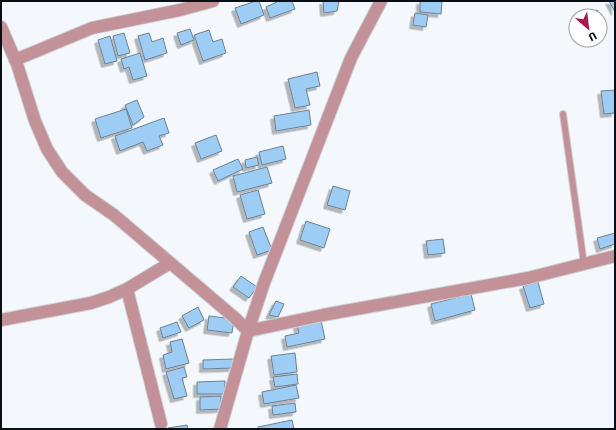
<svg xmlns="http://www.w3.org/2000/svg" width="616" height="430" font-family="'Fira Sans',sans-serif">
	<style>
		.building { fill: #9dccf4; stroke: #6c8193; filter: url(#shadow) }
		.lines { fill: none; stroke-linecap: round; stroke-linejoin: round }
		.lane-casing { stroke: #ced3d7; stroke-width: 8 }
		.street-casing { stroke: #ced3d7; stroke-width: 14 }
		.lane { stroke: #c39299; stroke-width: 6 }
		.street { stroke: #c39299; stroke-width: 12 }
	</style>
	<defs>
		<filter id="shadow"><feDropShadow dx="-3.5" dy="3.5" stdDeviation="0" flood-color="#0004"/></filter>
	</defs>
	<rect width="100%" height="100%" fill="#f4f8fc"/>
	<!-- building -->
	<path class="building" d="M256,1H259L264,15L241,24L235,8Z
		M277,1H292L295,9L270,18L266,7L277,2Z
		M323,1H339L337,11L324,13Z
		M420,1H442L441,14L420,12Z
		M609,1H615V12Z
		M597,10L600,16H583Z
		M415,13L428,15L426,27L413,25Z
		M600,17L604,27L600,28Z
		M190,29L194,40L181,45L177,33Z
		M209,30L213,42L222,39L226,53L203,61L194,35Z
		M124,33L130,53L118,56L113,36Z
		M149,33L152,42L163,38L167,53L145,60L138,36Z
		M110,36L117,61L105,64L98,40Z
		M140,53L147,76L133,80L129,67L124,69L121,59Z
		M317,72L320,86L306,89L310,105L295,108L288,79Z
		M615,90V113L604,114L601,91Z
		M137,100L144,117L133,125L125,105Z
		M126,109L132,128L101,138L95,119Z
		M309,110L311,125L276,131L274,116Z
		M164,118L169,133L159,136L163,145L147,151L143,142L120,151L115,136Z
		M216,135L222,151L201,159L195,143Z
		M283,146L286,159L262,165L259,152Z
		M257,157L259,165L246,168L245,160Z
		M238,159L243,169L218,181L213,170Z
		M267,167L272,183L237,192L233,176Z
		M333,186L350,191L345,210L327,205Z
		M258,190L265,214L247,219L240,195Z
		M306,221L330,229L324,248L300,240Z
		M263,227L272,250L257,255L249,232Z
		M615,233V244L600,249L597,238Z
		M443,239L445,253L428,255L426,241Z
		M241,276L257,287L249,298L233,287Z
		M538,282L544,304L530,308L523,286Z
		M471,294L475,310L435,321L431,304Z
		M276,301L284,304L278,317L269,315Z
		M198,307L204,320L189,328L182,316Z
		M209,316L234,319L232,333L207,330Z
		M321,320L325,339L287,347L285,336L299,333L297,325Z
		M177,322L181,332L163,338L160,328Z
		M182,339L189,363L166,369L163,355L172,352L170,342Z
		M295,353L297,372L274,375L271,356Z
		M234,359L232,368L203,369V360Z
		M184,367L187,377L182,378L187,396L174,399L166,372Z
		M297,374L298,384L275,387L273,377Z
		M225,381V394H197V382Z
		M296,385L299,398L264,404L262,392Z
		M221,396V409L200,410V397Z
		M295,403L296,412L273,415L272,406Z
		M292,420L294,429H258V427Z
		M187,425L188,429H169L168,428Z"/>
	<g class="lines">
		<!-- lane casing -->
		<g class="lane-casing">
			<path id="lane" d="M563,114L584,264"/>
		</g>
		<!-- street casing -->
		<g class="street-casing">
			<path id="street" d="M1,27L17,64L35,121L47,149L62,172L85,195L114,215L235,318L248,331L323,315L528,278L615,256
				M15,60L92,28L180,10L213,1
				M127,289L161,424
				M1,320L91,303L109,297L127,289L170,263
				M220,429L248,331L264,283L351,58L381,1"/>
		</g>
		<!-- lane -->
		<use href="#lane" class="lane"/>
		<!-- street -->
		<use href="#street" class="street"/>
	</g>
	<!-- border -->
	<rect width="616" height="430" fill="none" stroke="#081016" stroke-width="4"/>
	<!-- north arrow -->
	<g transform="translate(588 28) rotate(152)"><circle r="19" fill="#ffffff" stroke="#9c9fa2"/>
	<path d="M0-3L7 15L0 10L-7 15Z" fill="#ab184b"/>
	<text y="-6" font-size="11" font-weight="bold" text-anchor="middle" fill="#081016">U</text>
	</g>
</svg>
